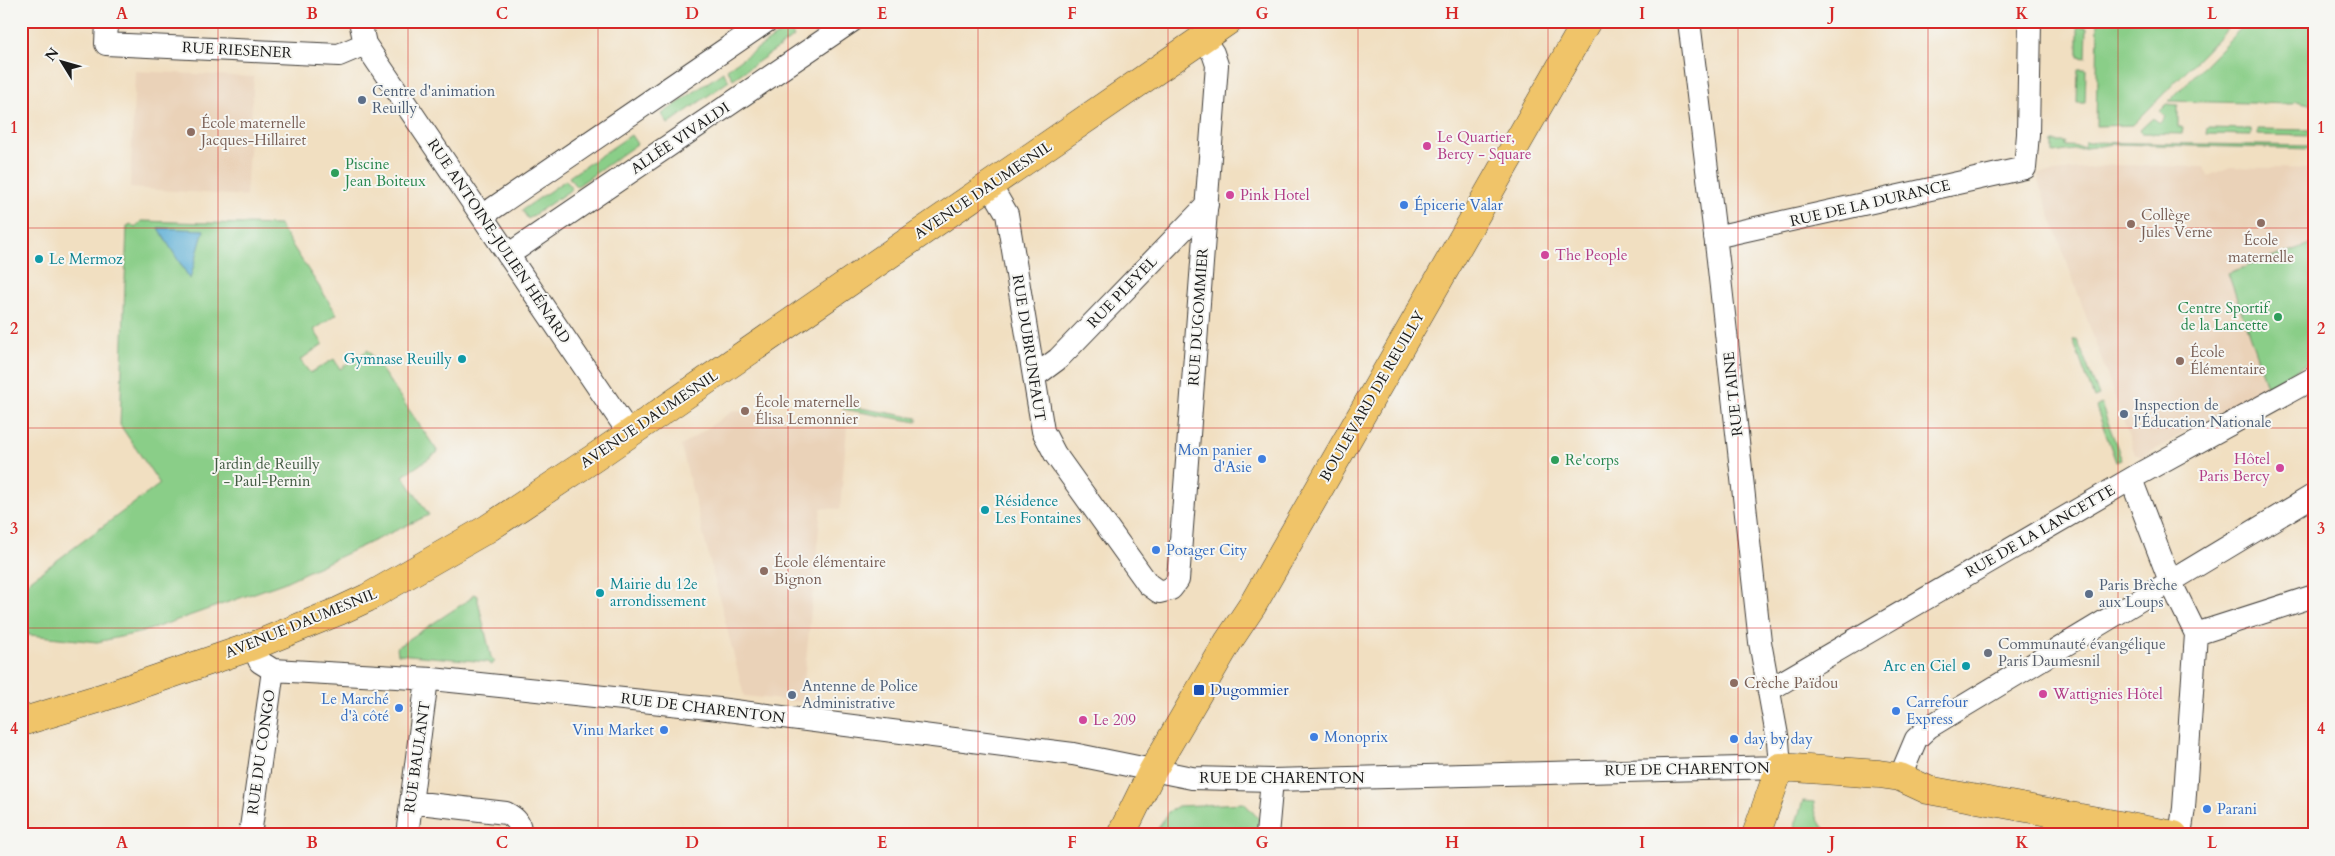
<svg xmlns="http://www.w3.org/2000/svg" width="2335" height="856" font-family="Cardo,serif">
	<style>
		.built { fill: #ead2b8 }
		.green { fill: #8ace88; stroke: #537552 }
		.water { fill: #5aadd5; stroke: #3b6478 }
		.lines { fill: none; stroke-linecap: round; stroke-linejoin: round }
		.minor-casing { stroke: #3c3935; stroke-width: 24 }
		.major-casing { stroke: #3c3935; stroke-width: 29 }
		.minor { stroke: #fff; stroke-width: 22 }
		.major { stroke: #f0c469; stroke-width: 28 }
		.grid { fill: none; stroke: #d62828; stroke-width: 1; stroke-opacity: 0.55 }
		.service-dot { fill: #5c6f8a; stroke: #f6f6f2; stroke-width: 2 }
		.education-dot { fill: #8d6e63; stroke: #f6f6f2; stroke-width: 2 }
		.hotel-dot { fill: #d1479c; stroke: #f6f6f2; stroke-width: 2 }
		.leisure-dot { fill: #2e9e5b; stroke: #f6f6f2; stroke-width: 2 }
		.shop-dot { fill: #3f7fe0; stroke: #f6f6f2; stroke-width: 2 }
		.culture-dot { fill: #0f9aa8; stroke: #f6f6f2; stroke-width: 2 }
		.worship-dot { fill: #6b7280; stroke: #f6f6f2; stroke-width: 2 }
		.transit-dot { fill: #1a4fb4; stroke: #f6f6f2; stroke-width: 2 }
		.labels { text-anchor: middle; dominant-baseline: central; stroke-width: 4; stroke-linejoin: round; paint-order: stroke }
		.street-label { font-size: 15px; fill: #1c1c1c; stroke: #f6f6f2 }
		.service-label { font-size: 15px; fill: #4e5e75; stroke: #f6f6f2; text-anchor: start }
		.education-label { font-size: 15px; fill: #785e54; stroke: #f6f6f2; text-anchor: start }
		.hotel-label { font-size: 15px; fill: #b23c85; stroke: #f6f6f2; text-anchor: start }
		.leisure-label { font-size: 15px; fill: #27864d; stroke: #f6f6f2; text-anchor: start }
		.shop-label { font-size: 15px; fill: #366cbe; stroke: #f6f6f2; text-anchor: start }
		.culture-label { font-size: 15px; fill: #0d838f; stroke: #f6f6f2; text-anchor: start }
		.park-label { font-size: 15px; fill: #425a42; stroke: #f6f6f2 }
		.worship-label { font-size: 15px; fill: #5b616d; stroke: #f6f6f2; text-anchor: start }
		.transit-label { font-size: 15px; fill: #164399; stroke: #f6f6f2; text-anchor: start }
		.neatline { fill: none; stroke: #d62828; stroke-width: 2 }
		.grid-label { font-size: 16px; text-anchor: middle; font-weight: bold; fill: #d62828 }
	</style>
	<rect width="100%" height="100%" fill="#f6f6f2"/>
	<filter id="ink" filterUnits="userSpaceOnUse"><feTurbulence type="fractalNoise" baseFrequency=".02" numOctaves="2"/><feDisplacementMap in="SourceGraphic" scale="10" xChannelSelector="R" yChannelSelector="G"/><feConvolveMatrix kernelMatrix="1 2 1 2 8 2 1 2 1" color-interpolation-filters="sRGB"/></filter>
	<filter id="wash" filterUnits="userSpaceOnUse"><feTurbulence type="fractalNoise" baseFrequency=".0096" numOctaves="4" result="noise"/><feDisplacementMap in="SourceGraphic" scale="20" xChannelSelector="R" yChannelSelector="G"/><feGaussianBlur stdDeviation="1.12" result="paint"/><feColorMatrix in="noise" values="0 0 0 0 0 0 0 0 0 0 0 0 0 0 0 0 0 1.4 0 .05"/><feComposite in="paint" operator="in"/></filter>
	<g filter="url(#wash)">
		<rect width="100%" height="100%" fill="#f1dfc1"/>
		<!-- built -->
		<path class="built" d="M135,71L254,77L246,196L130,188Z
			M2114,165L2204,167L2208,176L2230,167L2314,169V243L2228,273L2267,386L2142,457L2135,454L2039,184L2038,174Z
			M734,410L847,427L840,509L821,508L802,702L744,696L681,446Z"/>
		<!-- green -->
		<path class="green" d="M2098,21H2208L2209,24L2219,21H2235L2133,125L2096,126Z
			M2248,21H2314V105L2296,101L2292,104L2169,101Z
			M2078,26L2087,27L2086,58L2078,57Z
			M788,28L794,37L733,79L727,69Z
			M2078,69H2086L2085,103H2077Z
			M723,72L729,81L668,124L662,114Z
			M2167,104L2178,105V127H2183L2182,134L2142,133L2140,130L2153,118L2159,124L2165,117L2160,111Z
			M2208,128L2251,129V135L2207,134Z
			M2258,129L2314,130V136L2258,135Z
			M631,135L637,144L576,187L569,177Z
			M2053,142H2066V146L2084,147L2085,142L2314,146V149L2113,144L2053,153Z
			M566,180L572,189L528,219L522,210Z
			M141,221L279,225L337,314L314,330L323,344L300,360L310,373L334,359L340,369L368,350L438,452L403,476L429,515L283,583L143,632L97,642L21,634V587L160,484L120,425L127,226L131,224L135,228Z
			M2314,243V360L2267,386L2228,273Z
			M2077,339L2099,396L2094,398L2073,340Z
			M2101,404L2122,460L2116,462L2096,407Z
			M843,405L917,418V422L843,409Z
			M473,594L478,596V601L491,657L495,661L492,665L487,662L398,654L397,647L470,599Z
			M1803,801L1814,802C1814,811 1819,825 1826,830L1823,835H1792Z
			M1244,803L1259,819L1257,835H1154L1168,812L1178,806Z"/>
		<!-- water -->
		<path class="water" d="M158,228L204,230L190,279Z"/>
	</g>
	<g filter="url(#ink)">
		<g class="lines">
			<!-- minor casing -->
			<g class="minor-casing">
				<path id="minor" d="M107,21L106,44L339,55L365,44
					M360,21L365,44L629,433
					M990,185L1007,214L1043,431L1055,454L1148,584L1159,592L1171,589L1178,580L1217,65L1213,53L1203,39
					M482,216L767,21
					M1715,237L2025,168L2028,134L2030,21
					M508,255L852,21
					M1035,376L1058,359L1207,205
					M2131,479L2170,581L2196,634L2184,808L2180,835
					M2196,634L2314,596
					M253,646L260,662L273,670L432,679L719,709L1073,754L1192,778L1272,780L1780,767L1778,741L1760,642L1718,260L1689,21
					M1769,690L2141,473L2314,378
					M1900,777L1916,739L1929,727L2314,495
					M411,802L506,813C516,818 521,823 520,835
					M250,835L273,670
					M407,835L427,679
					M1267,835L1272,780"/>
			</g>
			<!-- major casing -->
			<g class="major-casing">
				<path id="major" d="M21,722L101,698L253,646L339,611L367,598L487,529L594,458L1228,21
					M1121,835L1153,770L1228,642L1252,606L1587,21
					M1756,835L1780,767L1879,774L1900,777L1928,790L2174,835"/>
			</g>
			<!-- minor -->
			<use href="#minor" class="minor"/>
			<!-- major -->
			<use href="#major" class="major"/>
		</g>
	</g>
	<!-- grid -->
	<path class="grid" d="M218,21V835M408,21V835M598,21V835M788,21V835M978,21V835M1168,21V835M1358,21V835M1548,21V835M1738,21V835M1928,21V835M2118,21V835M21,228H2314M21,428H2314M21,628H2314"/>
	<!-- markers -->
	<g class="service-dot">
		<circle cx="362" cy="100" r="5"/>
		<circle cx="2124" cy="414" r="5"/>
		<circle cx="2089" cy="594" r="5"/>
		<circle cx="792" cy="695" r="5"/>
	</g>
	<g class="education-dot">
		<circle cx="191" cy="132" r="5"/>
		<circle cx="2261" cy="223" r="5"/>
		<circle cx="2131" cy="224" r="5"/>
		<circle cx="2180" cy="361" r="5"/>
		<circle cx="745" cy="411" r="5"/>
		<circle cx="764" cy="571" r="5"/>
		<circle cx="1734" cy="683" r="5"/>
	</g>
	<g class="hotel-dot">
		<circle cx="1427" cy="146" r="5"/>
		<circle cx="1230" cy="195" r="5"/>
		<circle cx="1545" cy="255" r="5"/>
		<circle cx="2280" cy="468" r="5"/>
		<circle cx="2043" cy="694" r="5"/>
		<circle cx="1083" cy="720" r="5"/>
	</g>
	<g class="leisure-dot">
		<circle cx="335" cy="173" r="5"/>
		<circle cx="2278" cy="317" r="5"/>
		<circle cx="1555" cy="460" r="5"/>
	</g>
	<g class="shop-dot">
		<circle cx="1404" cy="205" r="5"/>
		<circle cx="1262" cy="459" r="5"/>
		<circle cx="1156" cy="550" r="5"/>
		<circle cx="399" cy="708" r="5"/>
		<circle cx="1896" cy="711" r="5"/>
		<circle cx="664" cy="730" r="5"/>
		<circle cx="1314" cy="737" r="5"/>
		<circle cx="1734" cy="739" r="5"/>
		<circle cx="2207" cy="809" r="5"/>
	</g>
	<g class="culture-dot">
		<circle cx="39" cy="259" r="5"/>
		<circle cx="462" cy="359" r="5"/>
		<circle cx="985" cy="510" r="5"/>
		<circle cx="600" cy="593" r="5"/>
		<circle cx="1966" cy="666" r="5"/>
	</g>
	<circle class="worship-dot" cx="1988" cy="653" r="5"/>
	<rect class="transit-dot" x="1193" y="684" width="12" height="12" rx="2.5"/>
	<g class="labels">
		<!-- street labels -->
		<g class="street-label">
			<text transform="translate(237 50) rotate(3)">RUE RIESENER</text>
			<text transform="translate(680 138) rotate(-34)">ALLÉE VIVALDI</text>
			<text transform="translate(983 190) rotate(-34)">AVENUE DAUMESNIL</text>
			<text transform="translate(1870 203) rotate(-13)">RUE DE LA DURANCE</text>
			<text transform="translate(499 241) rotate(56)">RUE ANTOINE-JULIEN HÉNARD</text>
			<text transform="translate(1122 292) rotate(-46)">RUE PLEYEL</text>
			<text transform="translate(1198 317) rotate(-86)">RUE DUGOMMIER</text>
			<text transform="translate(1029 348) rotate(81)">RUE DUBRUNFAUT</text>
			<text transform="translate(1733 394) rotate(-96)">RUE TAINE</text>
			<text transform="translate(1372 396) rotate(-60)">BOULEVARD DE REUILLY</text>
			<text transform="translate(649 419) rotate(-34)">AVENUE DAUMESNIL</text>
			<text transform="translate(2040 531) rotate(-30)">RUE DE LA LANCETTE</text>
			<text transform="translate(301 623) rotate(-22)">AVENUE DAUMESNIL</text>
			<text transform="translate(703 708) rotate(7)">RUE DE CHARENTON</text>
			<text transform="translate(261 752) rotate(-82)">RUE DU CONGO</text>
			<text transform="translate(417 757) rotate(-82)">RUE BAULANT</text>
			<text transform="translate(1687 769) rotate(-1)">RUE DE CHARENTON</text>
			<text x="1282" y="778">RUE DE CHARENTON</text>
		</g>
		<!-- service labels -->
		<g class="service-label">
			<text x="372" y="91">Centre d'animation<tspan x="372" dy="17">Reuilly</tspan></text>
			<text x="2134" y="405">Inspection de<tspan x="2134" dy="17">l'Éducation Nationale</tspan></text>
			<text x="2099" y="585">Paris Brèche<tspan x="2099" dy="17">aux Loups</tspan></text>
			<text x="802" y="686">Antenne de Police<tspan x="802" dy="17">Administrative</tspan></text>
		</g>
		<!-- education labels -->
		<g class="education-label">
			<text x="201" y="123">École maternelle<tspan x="201" dy="17">Jacques-Hillairet</tspan></text>
			<text x="2141" y="215">Collège<tspan x="2141" dy="17">Jules Verne</tspan></text>
			<text x="2261" y="240" text-anchor="middle">École<tspan x="2261" dy="17">maternelle</tspan></text>
			<text x="2190" y="352">École<tspan x="2190" dy="17">Élémentaire</tspan></text>
			<text x="755" y="402">École maternelle<tspan x="755" dy="17">Élisa Lemonnier</tspan></text>
			<text x="774" y="562">École élémentaire<tspan x="774" dy="17">Bignon</tspan></text>
			<text x="1744" y="683">Crèche Païdou</text>
		</g>
		<!-- hotel labels -->
		<g class="hotel-label">
			<text x="1437" y="137">Le Quartier,<tspan x="1437" dy="17">Bercy - Square</tspan></text>
			<text x="1240" y="195">Pink Hotel</text>
			<text x="1555" y="255">The People</text>
			<text x="2270" y="459" text-anchor="end">Hôtel<tspan x="2270" dy="17">Paris Bercy</tspan></text>
			<text x="2053" y="694">Wattignies Hôtel</text>
			<text x="1093" y="720">Le 209</text>
		</g>
		<!-- leisure labels -->
		<g class="leisure-label">
			<text x="345" y="164">Piscine<tspan x="345" dy="17">Jean Boiteux</tspan></text>
			<text x="2268" y="308" text-anchor="end">Centre Sportif<tspan x="2268" dy="17">de la Lancette</tspan></text>
			<text x="1565" y="460">Re'corps</text>
		</g>
		<!-- shop labels -->
		<g class="shop-label">
			<text x="1414" y="205">Épicerie Valar</text>
			<text x="1252" y="450" text-anchor="end">Mon panier<tspan x="1252" dy="17">d'Asie</tspan></text>
			<text x="1166" y="550">Potager City</text>
			<text x="389" y="699" text-anchor="end">Le Marché<tspan x="389" dy="17">d'à côté</tspan></text>
			<text x="1906" y="702">Carrefour<tspan x="1906" dy="17">Express</tspan></text>
			<text x="654" y="730" text-anchor="end">Vinu Market</text>
			<text x="1324" y="737">Monoprix</text>
			<text x="1744" y="739">day by day</text>
			<text x="2217" y="809">Parani</text>
		</g>
		<!-- culture labels -->
		<g class="culture-label">
			<text x="49" y="259">Le Mermoz</text>
			<text x="452" y="359" text-anchor="end">Gymnase Reuilly</text>
			<text x="995" y="501">Résidence<tspan x="995" dy="17">Les Fontaines</tspan></text>
			<text x="610" y="584">Mairie du 12e<tspan x="610" dy="17">arrondissement</tspan></text>
			<text x="1956" y="666" text-anchor="end">Arc en Ciel</text>
		</g>
		<!-- park labels -->
		<g class="park-label">
			<text x="267" y="464">Jardin de Reuilly<tspan x="267" dy="17">- Paul-Pernin</tspan></text>
		</g>
		<!-- worship labels -->
		<g class="worship-label">
			<text x="1998" y="644">Communauté évangélique<tspan x="1998" dy="17">Paris Daumesnil</tspan></text>
		</g>
		<!-- transit labels -->
		<g class="transit-label">
			<text x="1210" y="690">Dugommier</text>
		</g>
	</g>
	<!-- margin -->
	<rect width="2335" height="856" fill="none" stroke="#f6f6f2" stroke-width="55"/>
	<!-- north arrow -->
	<g transform="translate(62 62) rotate(307)" stroke="#f6f6f2" stroke-width="4" paint-order="stroke">
	<path d="M0-4L9 19L0 12L-9 19Z" fill="#1c1c1c"/>
	<text y="-8" font-size="14" font-weight="bold" text-anchor="middle" fill="#1c1c1c">N</text>
	</g>
	<rect x="28" y="28" width="2280" height="800" class="neatline"/>
	<g class="grid-label">
		<text x="122" y="19">A</text>
		<text x="312" y="19">B</text>
		<text x="502" y="19">C</text>
		<text x="692" y="19">D</text>
		<text x="882" y="19">E</text>
		<text x="1072" y="19">F</text>
		<text x="1262" y="19">G</text>
		<text x="1452" y="19">H</text>
		<text x="1642" y="19">I</text>
		<text x="1832" y="19">J</text>
		<text x="2022" y="19">K</text>
		<text x="2212" y="19">L</text>
		<text x="14" y="133">1</text>
		<text x="2321" y="133">1</text>
		<text x="14" y="334">2</text>
		<text x="2321" y="334">2</text>
		<text x="14" y="534">3</text>
		<text x="2321" y="534">3</text>
		<text x="14" y="734">4</text>
		<text x="2321" y="734">4</text>
		<text x="122" y="848">A</text>
		<text x="312" y="848">B</text>
		<text x="502" y="848">C</text>
		<text x="692" y="848">D</text>
		<text x="882" y="848">E</text>
		<text x="1072" y="848">F</text>
		<text x="1262" y="848">G</text>
		<text x="1452" y="848">H</text>
		<text x="1642" y="848">I</text>
		<text x="1832" y="848">J</text>
		<text x="2022" y="848">K</text>
		<text x="2212" y="848">L</text>
	</g>
</svg>
